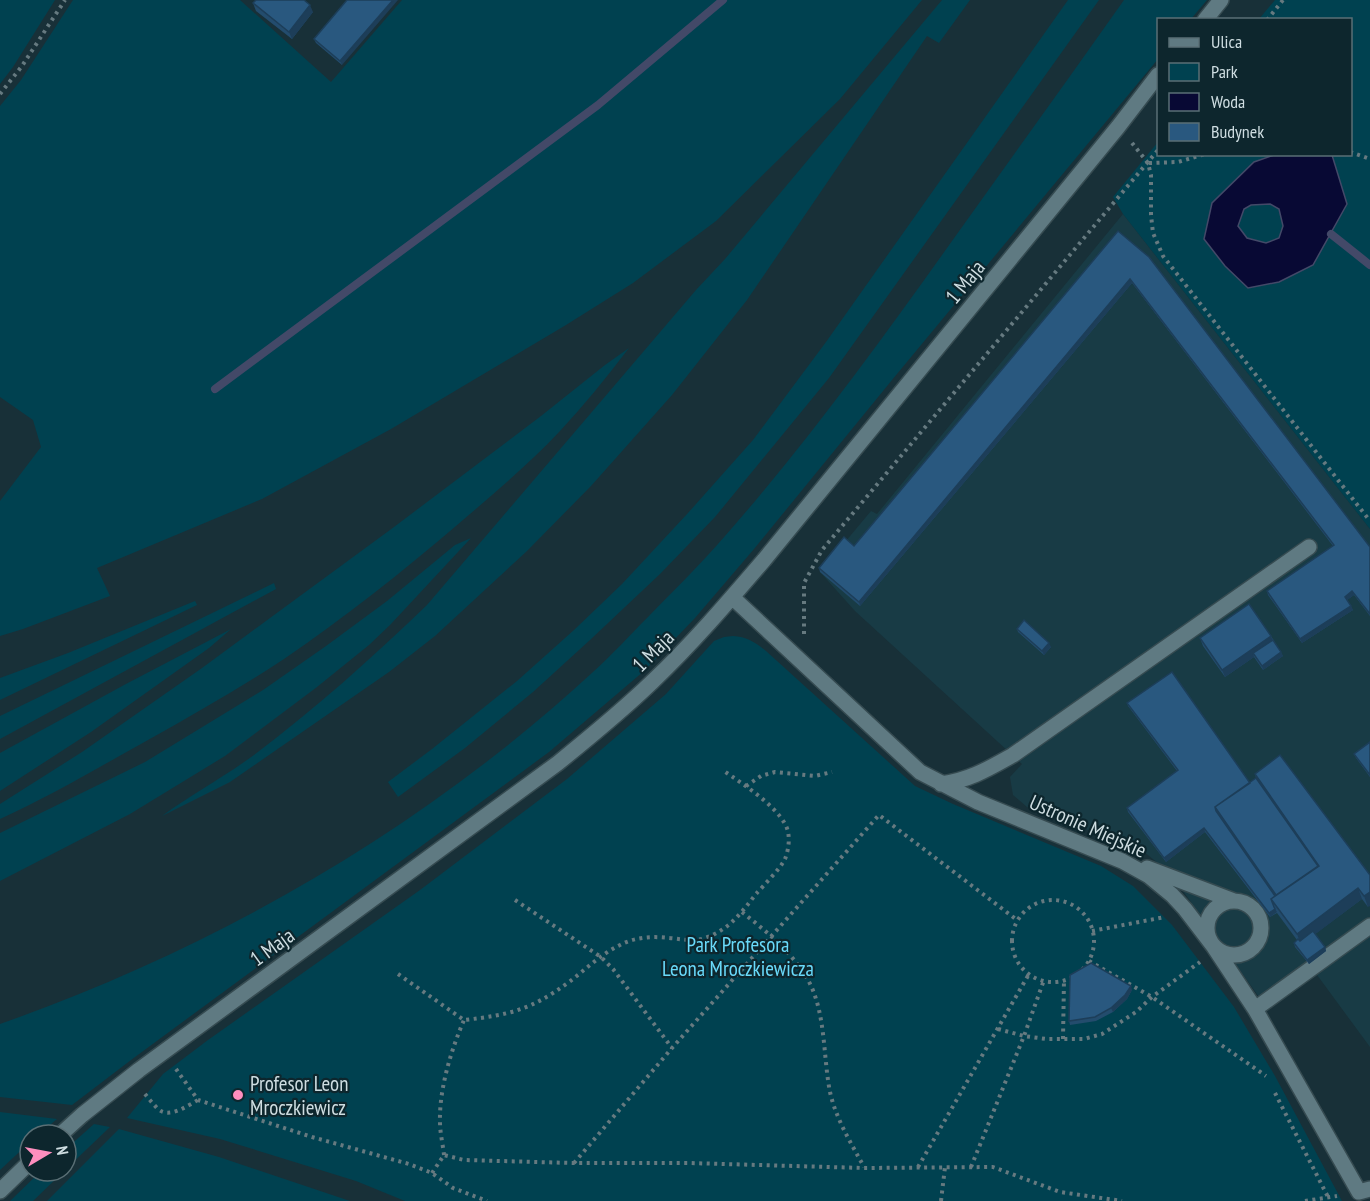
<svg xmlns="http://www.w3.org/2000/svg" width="1370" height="1201" font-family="'PT Sans Narrow',sans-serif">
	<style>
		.built { fill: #183b45 }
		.green { fill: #004150 }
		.water { fill: #080934; stroke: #434968; stroke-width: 1.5; fill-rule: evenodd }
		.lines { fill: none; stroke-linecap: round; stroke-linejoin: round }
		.stream { stroke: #434968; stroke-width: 8 }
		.minor-casing { stroke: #364b51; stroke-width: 18 }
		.path { stroke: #667a80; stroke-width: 4; stroke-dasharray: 3 4.5; stroke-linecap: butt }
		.minor { stroke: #5f7a82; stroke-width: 15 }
		.wall { fill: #234c6d }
		.shaded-wall { fill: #1d3e59 }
		.building { fill: #29587f; stroke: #1d3e59; stroke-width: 1.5 }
		.poi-dot { fill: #fe8ebe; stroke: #0d262d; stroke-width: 2 }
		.labels { text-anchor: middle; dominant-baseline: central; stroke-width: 4.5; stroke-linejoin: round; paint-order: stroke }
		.street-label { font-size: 21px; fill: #cedde1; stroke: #0d262d }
		.park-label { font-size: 21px; fill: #69dafa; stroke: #0d262d }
		.poi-label { font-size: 21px; fill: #cedde1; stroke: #0d262d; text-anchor: start }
	</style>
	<rect width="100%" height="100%" fill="#183038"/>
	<!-- built -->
	<path class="built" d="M1123,214L1370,529V1047L1309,964L1259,997L1170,873L1143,851L1027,807L1013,795L1010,777L1022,764L855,611L820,572L871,511L877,514Z"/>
	<!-- green -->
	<path class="green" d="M0,0H55L13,67L0,84Z
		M73,0H240L331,82L402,0H922L840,99L716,221L633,283L566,325L391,429L262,499L97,568L110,596L23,629L0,636V501L41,447L33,420L0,397V106L21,80Z
		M942,0H970L939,43L927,36L747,300L672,395L591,486L527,551L435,636L389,672L230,782L162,816C192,794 224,777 254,755C315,709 372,658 427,605L696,290L725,259Z
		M1068,0H1099L829,378L715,517L660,574L590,640L533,692L465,748L398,797L388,782L432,749L517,681L574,630L622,584L688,513L753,440L826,342Z
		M1124,0H1207L1191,19L1158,20V59L892,380L754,549L695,618L644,671L549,752L131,1060L72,1105L0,1097V1024C218,947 423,829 593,672C612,655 630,635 648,617C671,593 696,569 718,544C803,448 878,345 952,241C1009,161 1067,81 1124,0Z
		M1275,0H1370V529L1123,214L1113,197L1158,142V154H1350V20L1259,19Z
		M629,348C607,377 584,405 560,431C528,465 491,496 456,526C401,573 344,618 284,659C240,688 194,714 148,740C99,767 51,796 0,819V804L82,752L202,668L394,527L541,416L605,365Z
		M471,538L390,625L369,645L317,687L225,756L130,814L0,881V833L145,762L263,690L326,646L387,601L455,545Z
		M274,583L276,589L0,739V716Z
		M195,601L197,605L0,700V678L68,653Z
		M231,629L209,648L91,732L0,791V753L124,685Z
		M733,636C747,637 755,642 766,651L915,786L953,804L1101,866L1133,886L1172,925L1234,1007L1275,1076L1342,1201H405L356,1181L220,1139L127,1118L163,1074L208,1040L420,890L567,779L666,694L714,641L724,637Z
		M0,1112L57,1119L38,1135H30V1142L0,1170Z
		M94,1124L110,1127L66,1169V1149Z
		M119,1129L219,1157L350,1201H47Z
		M41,1171H64L33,1201H10Z"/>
	<!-- water -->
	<path class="water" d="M1277,154L1332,155L1347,204L1313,265L1279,282L1248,288L1225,266L1204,239L1212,203L1254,162ZM1270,204L1279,209L1283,226L1279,238L1266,243L1247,238L1238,226L1244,209L1251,205Z"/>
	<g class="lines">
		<!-- stream -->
		<path class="stream" d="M1331,234L1370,265
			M215,389L598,105L723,0"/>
		<!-- minor casing -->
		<g class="minor-casing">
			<path id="minor" d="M1205,20L1221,0
				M732,597L920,772L978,802L1122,861L1149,876L1172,895L1185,909L1214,947L1255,1009L1359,1192L1370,1189
				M941,784C970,780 988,769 1013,755L1309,547
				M1147,868L1234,901
				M1207 928a27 27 0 1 1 54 0a27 27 0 1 1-54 0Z
				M1255,1009L1370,926
				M60,1135L82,1115L139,1070L558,763C590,737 622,711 652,682C692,644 728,602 764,560L1118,127L1158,75
				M0,1191L30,1162"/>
		</g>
		<!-- path -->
		<path class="path" d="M1267,20L1283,0
			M0,94L22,66L65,0
			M1132,143L1148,163L1151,175V215L1153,233L1163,256L1370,521
			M1350,152L1370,159
			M1149,163L1178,162L1205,154
			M804,634V583L822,550L1158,150
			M746,786L761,776L775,772L815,776L832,772
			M515,900L601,957L613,969L672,1048
			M1012 941a41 41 0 1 1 82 0a41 41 0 1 1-82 0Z
			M742,912C767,932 792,952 808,980C826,1012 823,1057 830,1092C836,1119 851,1143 864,1167
			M1092,931L1165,917
			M1089,961L1152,997L1266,1076
			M398,974L464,1020C509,1015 531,1010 569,982C585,970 601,954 620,945C635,937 653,936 669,938C682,939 693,942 705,938C729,930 741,913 756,894C764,885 780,869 785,859C789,849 791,834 785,824C774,804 743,784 724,771
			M998,1029L1024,1036L1046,1039H1084L1102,1034L1136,1012L1152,997L1200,962
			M1063,1039L1064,980
			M176,1069L198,1100L312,1137L409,1164L432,1173L453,1188L487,1201
			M1275,1093L1328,1197
			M145,1094C149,1099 153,1104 158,1109C169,1119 187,1106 198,1100
			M444,1155C443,1145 440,1133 440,1122C439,1090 451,1050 464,1020
			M574,1163L672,1048L879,815L1017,920
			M918,1167L1029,974
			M971,1167L1024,1036L1044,980
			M432,1173L444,1155L464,1160L573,1163H689L864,1168L993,1167L1060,1192L1122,1201
			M941,1201L945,1167
			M1305,1201L1337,1196"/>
		<!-- minor -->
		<use href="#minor" class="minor"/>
	</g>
	<!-- wall -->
	<path class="wall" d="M347,0L342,65L316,43L314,39Z
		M253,3L313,12L292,39L256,11Z
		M1118,231L1370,547V616L1354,595L1347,600L1353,610L1302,643L1268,595L1267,591L1333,546L1132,283L860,606L820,572L819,568L854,546Z
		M1017,629L1051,647L1044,655L1018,632Z
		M1271,636L1283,656L1263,670L1254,657L1225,677L1203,646L1200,638Z
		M1127,703L1250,783L1256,778L1255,774L1370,875L1368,907L1362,899L1315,934L1325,947L1326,951L1309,964L1295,947L1294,943L1297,940L1277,913L1270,917L1205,832L1166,862L1128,812L1127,808L1177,771L1128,706Z
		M1370,742V777L1356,758L1354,754Z
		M1132,990L1127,999L1113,1012L1096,1021L1070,1025L1069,1021Z"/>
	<!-- shaded-wall -->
	<path class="shaded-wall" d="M393,0H398L342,65L340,61Z
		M310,5L313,12L292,39L289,32Z
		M1130,279L1132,283L860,606L859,602Z
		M1352,591L1354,595L1346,601L1345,597Z
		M1351,606L1353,610L1302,643L1300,639Z
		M1271,636L1274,644L1253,653L1254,657L1225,677L1222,670Z
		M1049,643L1051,647L1044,655L1042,651Z
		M1281,652L1283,656L1263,670L1262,666Z
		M1204,828L1205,832L1166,862L1164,858Z
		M1358,888L1362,899L1301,945L1297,934Z
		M1370,892V906L1368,907L1364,896Z
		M1275,909L1277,912L1270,917L1269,913Z
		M1325,947L1326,951L1309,964L1307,960Z
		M1131,986L1132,990L1127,999L1113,1012L1111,1008Z"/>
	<!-- building -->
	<path class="building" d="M256,0H304L310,5L289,32L253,3Z
		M347,0H393L340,61L314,39Z
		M1118,231L1149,257L1370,547V614L1352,591L1345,597L1351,606L1300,639L1267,591L1334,545L1130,279L859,602L819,568L844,537L854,546Z
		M1249,604L1271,636L1222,670L1200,638Z
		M1024,620L1049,643L1042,651L1017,629Z
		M1273,640L1281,652L1262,666L1253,653Z
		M1172,672L1250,783L1215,807L1216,811L1275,896L1271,899L1274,907L1275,909L1269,913L1204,828L1164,858L1127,808L1178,770L1127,703Z
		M1370,742V775L1354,754Z
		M1280,755L1370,875V892L1364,896L1358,888L1297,934L1271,899L1319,866L1255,774Z
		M1256,778L1318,866L1276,895L1215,807Z
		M1313,931L1325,947L1307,960L1294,943L1298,939L1300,941Z
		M1091,963L1131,986L1125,995L1111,1008L1095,1017L1069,1021L1070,975Z"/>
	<!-- markers -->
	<circle class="poi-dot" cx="238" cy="1095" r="6"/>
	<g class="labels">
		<!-- street labels -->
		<g class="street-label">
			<text transform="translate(965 282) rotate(-51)">1 Maja</text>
			<text transform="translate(653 651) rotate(-45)">1 Maja</text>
			<text transform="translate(1088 826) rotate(24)">Ustronie Miejskie</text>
			<text transform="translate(272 947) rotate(-36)">1 Maja</text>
		</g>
		<!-- park labels -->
		<g class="park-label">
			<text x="738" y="944">Park Profesora<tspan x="738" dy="24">Leona Mroczkiewicza</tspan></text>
		</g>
		<!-- poi labels -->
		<g class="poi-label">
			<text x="250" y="1083">Profesor Leon<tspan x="250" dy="24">Mroczkiewicz</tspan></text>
		</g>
	</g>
	<!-- legend -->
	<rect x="1157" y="18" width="195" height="138" fill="#0d262d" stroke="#5a6f75" stroke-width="1.5"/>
	<rect x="1169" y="38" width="30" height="9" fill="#5f7a82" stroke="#5a6f75" stroke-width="1.5"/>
	<text x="1211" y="48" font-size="18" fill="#cedde1">Ulica</text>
	<rect x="1169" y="63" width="30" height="18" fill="#004150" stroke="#5a6f75" stroke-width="1.5"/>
	<text x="1211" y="78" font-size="18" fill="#cedde1">Park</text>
	<rect x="1169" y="93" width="30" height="18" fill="#080934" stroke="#5a6f75" stroke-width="1.5"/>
	<text x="1211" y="108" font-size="18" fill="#cedde1">Woda</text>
	<rect x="1169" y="123" width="30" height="18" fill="#29587f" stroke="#5a6f75" stroke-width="1.5"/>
	<text x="1211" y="138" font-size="18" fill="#cedde1">Budynek</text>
	<!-- north arrow -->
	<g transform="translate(48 1153) rotate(80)"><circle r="28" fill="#0d262d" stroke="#5a6f75" stroke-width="1.5"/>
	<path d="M0-4.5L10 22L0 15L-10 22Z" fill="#fe8ebe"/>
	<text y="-9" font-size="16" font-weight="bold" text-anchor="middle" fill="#cedde1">N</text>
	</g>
</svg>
